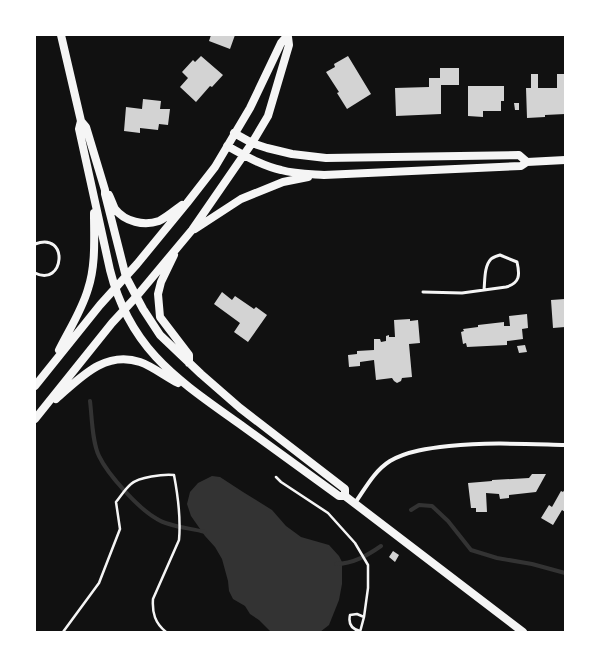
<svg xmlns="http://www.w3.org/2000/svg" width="600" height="667" font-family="'Open Sans',sans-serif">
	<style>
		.water { fill: #333 }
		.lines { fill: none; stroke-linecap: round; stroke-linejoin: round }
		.stream { stroke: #333; stroke-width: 4 }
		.building { fill: #d3d3d3 }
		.path { stroke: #f5f5f5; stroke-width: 2.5 }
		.service { stroke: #f5f5f5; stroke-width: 3 }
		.minor { stroke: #f5f5f5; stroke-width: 4 }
		.secondary { stroke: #f5f5f5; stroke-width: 8 }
	</style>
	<rect width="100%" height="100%" fill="#111"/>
	<!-- water -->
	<path class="water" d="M212,476L220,477L243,492L272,510L286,526L301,537L329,545L339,556L342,562V584L339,600L329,625L320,632H271L259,620L250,614L245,606L233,599L229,591L228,581L222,559L215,547L205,536L191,516L187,504L190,492L198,483Z"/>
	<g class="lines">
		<!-- stream -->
		<path class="stream" d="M90,401C92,417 92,442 99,456C108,475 139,509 157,519C169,527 191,528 205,532
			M411,510L419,505L432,506L448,521L471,550L497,558L532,564L565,573
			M336,564C353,564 368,555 381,546"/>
	</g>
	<!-- building -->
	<path class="building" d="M211,35H235L230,49L209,41Z
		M201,56L223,75L212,87L210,86L196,102L180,87L188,78L182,72L193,60L195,62Z
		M348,56L371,94L347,109L337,93L339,92L326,72L335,67L334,64Z
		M440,68H459V85H441V114L396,116L395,88L429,87V78H440Z
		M531,74H538V88H557V74H565V114L545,115V117L527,118L526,88H531Z
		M468,86H504V101H501V111H483V117L468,116Z
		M143,99L161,101L160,109H170L168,125L159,124L158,130L140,128V133L124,131L126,107L142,109Z
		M514,103H519V110H515Z
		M222,292L232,300L235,296L254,309L256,307L267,315L248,342L234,332L240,323L214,304Z
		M565,299V327L553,328L551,300Z
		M527,314L528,328L522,329L523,339L507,341V345L467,347L466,343L463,344L461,332L464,331L463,329L478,327V325L504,322V326H510L509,316Z
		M410,319V321L418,320L420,343L409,344L412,377L402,378L401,381L397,383L394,381L392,378L376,380L374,360L360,362V366L349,367L348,355L357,354V351L374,350V339H380L381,342L386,341V336L389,335V337H395L394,320Z
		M525,345L527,352L519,353L517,346Z
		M532,474H546L536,492L509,495V498L500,499L499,494L486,493L487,512H476V508H471L468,483L492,481V480L529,478Z
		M565,489V512L562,510L553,525L541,518L549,505L552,507L561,491L563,492Z
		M393,551L399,555L395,562L389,557Z"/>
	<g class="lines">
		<!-- path -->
		<path class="path" d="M276,477L281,482L328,513L355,543L368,565V588L364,617
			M63,632L99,583L120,529L116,502C121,496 125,489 131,484C139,477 163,474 174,475C178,496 181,518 179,540L153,599C152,613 155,623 166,632
			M360,632L364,617L357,614L350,615C348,624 351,629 360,631"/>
		<!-- service -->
		<path class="service" d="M35,244C70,231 64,288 35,273
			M423,292L462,293L506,287C520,283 520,275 517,262L500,255C497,256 493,257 491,259C484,266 485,281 484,290"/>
		<!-- minor -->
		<path class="minor" d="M355,503C365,489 374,471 390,461C407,451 430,448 449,446C488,442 526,444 565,445"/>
		<!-- secondary -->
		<path class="secondary" d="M61,35L81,121L79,129L110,270C130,350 178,380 241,425C274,449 307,473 339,496H345L523,632
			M81,121L86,127L105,190V194L126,277L143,309L160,335L201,374L240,408L345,489V496
			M234,133L252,143L267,148L292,154L326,158L519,155L527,162
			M227,146C244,155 262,166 281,170C295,174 310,174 324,175L521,166L527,162L565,160
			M109,195C111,199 113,205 115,209C125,222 144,226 159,221C167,217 175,210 182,205
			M195,229L241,199L283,182L308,177
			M174,255L161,282L158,294L160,317L189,355V363
			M59,350C69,330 82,310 88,289C96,265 94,238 94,213
			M35,386L100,305L137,264L187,203L215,167L250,108L281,43L288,35
			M56,399C80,378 105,350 140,362C152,366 166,377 178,383
			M35,419L112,323L136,297L192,230L252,143L268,116L289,45L288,37"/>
	</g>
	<!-- border -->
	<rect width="600" height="667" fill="none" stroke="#ffffff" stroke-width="72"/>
</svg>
